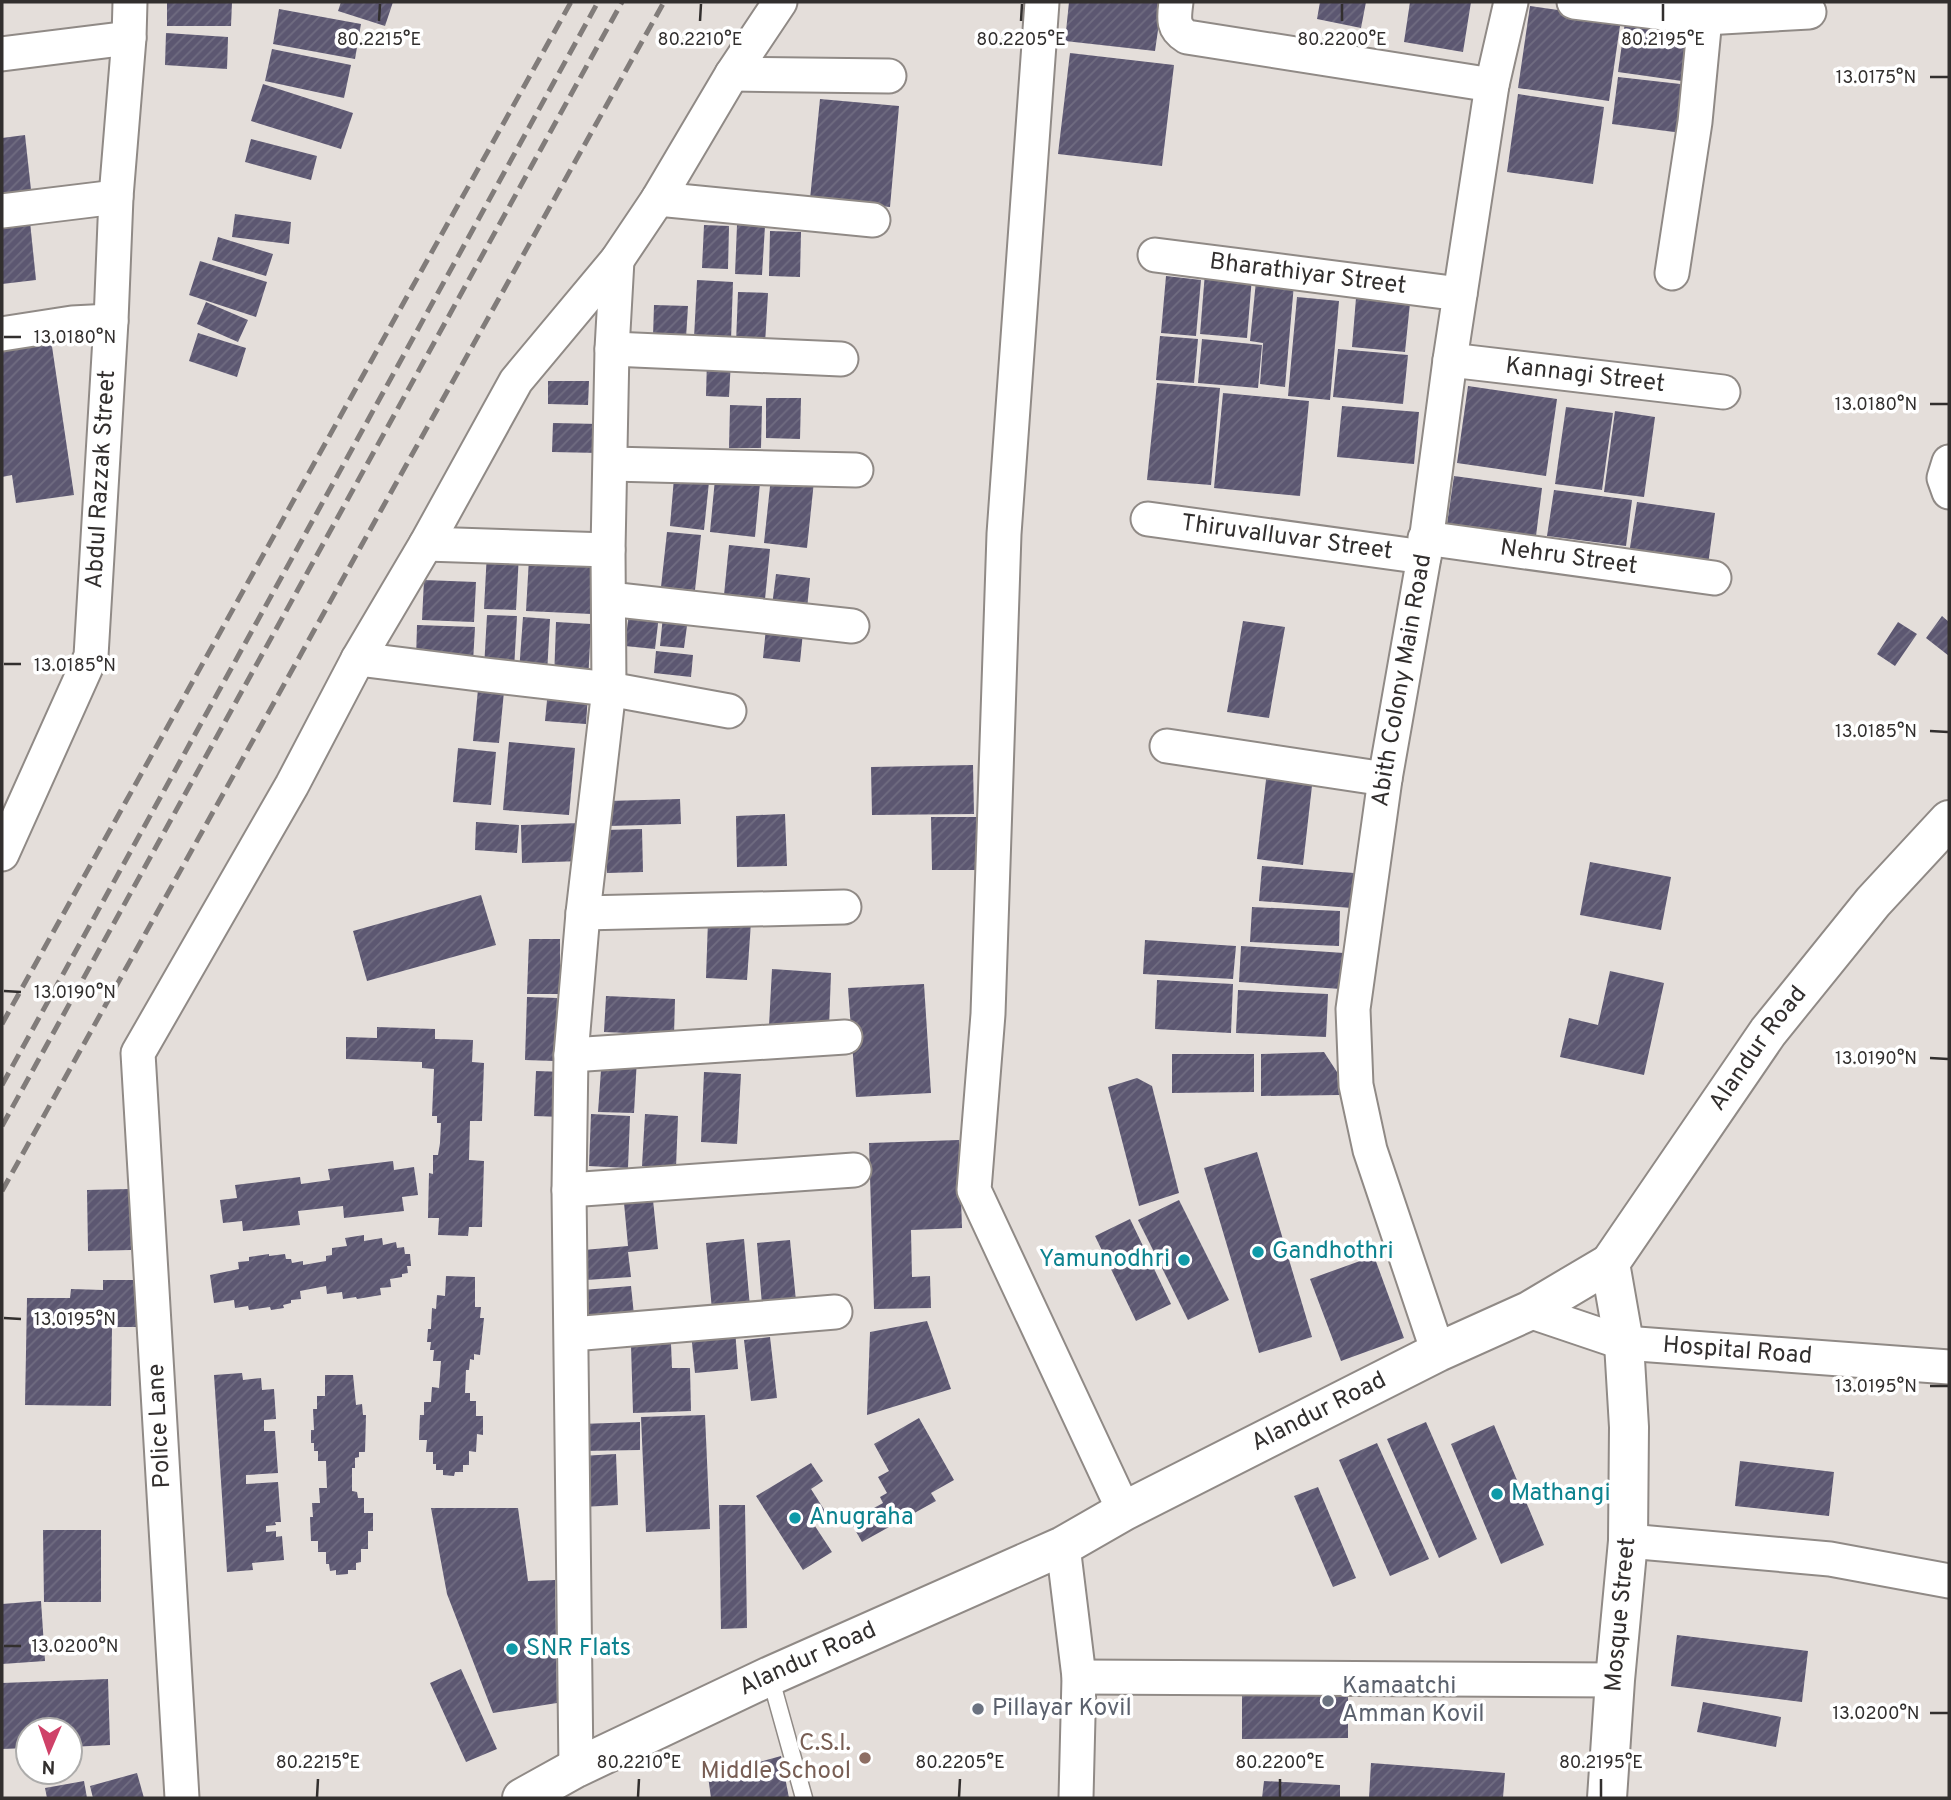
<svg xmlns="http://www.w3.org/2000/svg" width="1951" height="1800" font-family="Overpass,sans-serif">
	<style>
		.building { fill: url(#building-hatch) }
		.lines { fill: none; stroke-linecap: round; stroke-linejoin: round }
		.service-casing { stroke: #908a86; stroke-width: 19 }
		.minor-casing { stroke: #908a86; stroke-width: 37 }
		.tertiary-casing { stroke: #908a86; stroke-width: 42 }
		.secondary-casing { stroke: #908a86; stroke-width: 42 }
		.service { stroke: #fff; stroke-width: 16 }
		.minor { stroke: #fff; stroke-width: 33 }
		.tertiary { stroke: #fff; stroke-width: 38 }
		.secondary { stroke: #fff; stroke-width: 38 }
		.rail { stroke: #817c7a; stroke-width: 5; stroke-dasharray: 14 7; stroke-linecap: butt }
		.ticks { fill: none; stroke: #322f2e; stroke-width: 2.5 }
		.culture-dot { fill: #0f9aa8; stroke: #fff; stroke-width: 2.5 }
		.worship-dot { fill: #6b7280; stroke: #fff; stroke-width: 2.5 }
		.education-dot { fill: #8d6e63; stroke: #fff; stroke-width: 2.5 }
		.labels { text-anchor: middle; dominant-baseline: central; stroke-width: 7; stroke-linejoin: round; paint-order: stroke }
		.street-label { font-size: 24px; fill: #322f2e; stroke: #fff }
		.culture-label { font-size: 24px; fill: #0d838f; stroke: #fff; text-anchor: start }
		.worship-label { font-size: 24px; fill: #5b616d; stroke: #fff; text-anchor: start }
		.education-label { font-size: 24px; fill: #785e54; stroke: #fff; text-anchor: end }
		.ticks-label { font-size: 18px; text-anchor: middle; fill: #322f2e; stroke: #fff; stroke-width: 7; stroke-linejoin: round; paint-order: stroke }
	</style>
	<defs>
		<pattern id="building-hatch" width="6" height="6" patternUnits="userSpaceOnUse" patternTransform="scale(1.75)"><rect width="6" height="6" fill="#5c5771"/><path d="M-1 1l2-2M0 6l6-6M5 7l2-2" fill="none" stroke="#706c81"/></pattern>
	</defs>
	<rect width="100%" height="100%" fill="#e4deda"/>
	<!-- building -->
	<path class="building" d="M167,2H232L231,26H167Z
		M341,2H393L385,26L338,11Z
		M1069,2H1162L1155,51L1065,41Z
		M1320,2H1366L1361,28L1317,19Z
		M1410,2H1471L1463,52L1404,42Z
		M1530,6L1621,19L1609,101L1518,88Z
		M279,9L361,24L355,59L273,44Z
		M1625,22L1696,31L1689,82L1618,72Z
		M166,33L228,37L227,69L165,65Z
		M272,49L351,65L344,98L265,81Z
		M1070,53L1174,65L1162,166L1058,154Z
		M1618,77L1689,85L1682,133L1612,124Z
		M263,84L353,113L341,149L251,121Z
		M1518,94L1604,107L1593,184L1507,172Z
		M820,99L899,106L890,207L810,199Z
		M25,135L32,199L2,203V138Z
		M251,139L317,156L311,180L245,162Z
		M29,212L36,280L2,284V215Z
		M235,214L291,222L289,244L232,237Z
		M704,225L729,226L728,269L702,268Z
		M737,225L765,226L762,275L735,274Z
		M770,231L801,232L800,277L769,276Z
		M218,237L273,254L266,276L212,260Z
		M200,261L267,282L256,317L189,295Z
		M1205,273L1252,277L1247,338L1200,334Z
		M1166,276L1201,280L1196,336L1161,333Z
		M697,280L733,282L731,340L694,338Z
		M1256,281L1294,284L1285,387L1260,384L1263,343L1250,341Z
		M738,292L768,293L765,344L736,343Z
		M1297,297L1339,301L1330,400L1288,396Z
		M1356,298L1410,303L1405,352L1352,347Z
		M206,302L248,320L238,342L197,324Z
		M654,305L688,306L686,338L653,337Z
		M50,333L74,495L16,503L12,475L2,477V340Z
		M198,333L246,348L237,377L189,361Z
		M1160,336L1198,339L1194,383L1156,380Z
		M1202,339L1262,345L1258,388L1198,383Z
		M1338,349L1408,355L1403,404L1333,397Z
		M707,359L731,360L729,397L706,396Z
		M548,381H589L588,405L548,404Z
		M1157,383L1220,388L1211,485L1147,480Z
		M1468,386L1557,399L1546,476L1457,463Z
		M1223,393L1309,401L1300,496L1214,488Z
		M766,398H801L800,439L766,438Z
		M730,405L762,406L761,448H729Z
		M1342,406L1419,412L1414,464L1337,457Z
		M1566,407L1613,413L1602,490L1555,484Z
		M1615,411L1655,417L1644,497L1604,492Z
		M553,423L599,424V453L552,452Z
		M1454,476L1542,488L1536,536L1447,524Z
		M771,477L814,481L807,548L764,543Z
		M674,478L709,482L704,530L670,526Z
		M715,479L760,483L755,537L710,532Z
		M1554,490L1632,500L1626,546L1547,536Z
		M1637,502L1715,513L1708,565L1629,554Z
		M667,532L701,535L695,590L661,587Z
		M729,545L770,549L764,609L723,605Z
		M487,552L519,554L516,610L484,609Z
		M529,558L595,561L592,614L526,611Z
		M776,574L810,578L807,609L772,606Z
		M424,580L476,582L474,622L422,620Z
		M629,612L659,615L655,649L625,646Z
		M487,615L517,616L514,669L484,668Z
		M663,616L688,618L684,648L660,646Z
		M1942,616L1949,622V656L1926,638Z
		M523,617L550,619L547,674L519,672Z
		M1243,621L1285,627L1269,718L1227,712Z
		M556,622L591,624L588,682L554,680Z
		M1898,622L1917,634L1895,666L1877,654Z
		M417,625L475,627L473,662L416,659Z
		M766,628L803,632L800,662L763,658Z
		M656,651L693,655L691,677L654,673Z
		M479,679L505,681L499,743L473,741Z
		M548,690L588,694L586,724L545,721Z
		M509,742L575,748L569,815L503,810Z
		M458,748L496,752L491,805L453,802Z
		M973,765L974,814L872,815L871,767Z
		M1267,771L1313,777L1303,865L1257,859Z
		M680,799L681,824L609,826L608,801Z
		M785,814L787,866L737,867L736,816Z
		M931,817H984V870H932Z
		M476,822L519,825L517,853L475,850Z
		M581,823L582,861L522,863L521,825Z
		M642,829L643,872L607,873L605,830Z
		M1590,862L1671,877L1661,930L1580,915Z
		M1262,866L1354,873L1352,908L1259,901Z
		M481,895L496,945L367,981L353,931Z
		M1252,907L1340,911L1339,946L1250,942Z
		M708,920L751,922L747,980L706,978Z
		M529,939H560V994H527Z
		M1145,940L1236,946L1233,979L1143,974Z
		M1241,946L1344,953L1341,989L1239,982Z
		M772,969L831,973L829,1028L769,1026Z
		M1610,971L1664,983L1644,1075L1560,1057L1569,1018L1598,1025Z
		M1157,980L1233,984L1231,1033L1155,1029Z
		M924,984L931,1093L856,1097L848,988Z
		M1238,990L1328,994L1326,1037L1236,1033Z
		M606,996L675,999L674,1035L604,1032Z
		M527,997L557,998L555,1061L525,1060Z
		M377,1027L435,1029V1039L473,1040L472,1062L484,1063L482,1121H470L469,1160L484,1161L482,1227H469L468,1236L438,1235L439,1218H428L429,1173L433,1174V1155H438L440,1143L441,1123H437V1116H432L434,1069L422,1068V1062L346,1059V1037L377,1038Z
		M1324,1052L1337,1072L1339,1095L1261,1096V1054Z
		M1172,1054H1254V1092L1172,1093Z
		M602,1056L637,1058L634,1113L598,1112Z
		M536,1071L565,1072L562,1117L534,1116Z
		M704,1072L741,1074L737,1144L701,1142Z
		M1137,1078L1152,1086L1179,1193L1139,1206L1108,1087Z
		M591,1114L630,1116L628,1168L589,1166Z
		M645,1114L678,1116L676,1168L642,1166Z
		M959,1140L962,1228L911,1230L912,1277L930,1276L931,1308L874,1309L869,1143Z
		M1257,1152L1312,1337L1259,1353L1204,1168Z
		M393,1161L394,1170L414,1167L418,1195L402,1197L404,1211L344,1218L343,1206L298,1211L300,1225L243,1231L242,1221L223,1223L220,1200L237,1198L235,1185L300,1177L301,1184L330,1180L328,1169Z
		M130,1189L131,1250L88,1251L87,1190Z
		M652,1190L658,1249L628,1252L631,1277L586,1280L584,1250L628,1246L623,1192Z
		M1179,1200L1229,1300L1188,1320L1138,1220Z
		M1130,1219L1171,1304L1136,1321L1095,1236Z
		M364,1235V1241L382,1238L383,1245L396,1242L397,1248L404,1247L405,1254H410L411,1266H407L408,1273L402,1274V1277L390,1279L391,1287L380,1288L381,1295L357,1299L356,1297L343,1299L342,1292L327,1294L326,1286L300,1291L301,1299L291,1300V1303L283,1305L284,1308L271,1310L270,1307L249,1310L248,1306L235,1308L234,1300L214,1303L210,1275L239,1269L238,1262L249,1261V1257L269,1254V1256L285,1254L286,1259H291L292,1263L303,1261V1265L326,1261V1256L332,1255V1248L347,1246L345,1238Z
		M744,1239L750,1307L712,1310L706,1243Z
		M790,1240L796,1301L762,1305L757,1243Z
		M1374,1256L1404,1338L1341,1361L1310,1279Z
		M446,1276L475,1277V1307H481L480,1318H484L480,1355L474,1354V1360L470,1359L469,1370H466L465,1393H470V1401H476V1416H483V1435L477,1434L476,1452L469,1451V1465H463V1472H455L454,1476L443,1475V1470H436V1464H433V1452H426L427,1440H419L420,1415H424V1402H431L432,1387L439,1388L441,1361H433L434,1350H430L431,1342H427L428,1329H431L432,1308L436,1309L437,1295L445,1296Z
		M103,1280H137V1327H112L111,1406L25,1405L27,1298H70L71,1289L103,1290Z
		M631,1286L634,1315L585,1319L583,1290Z
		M927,1321L951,1389L867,1415L870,1332Z
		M735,1329L738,1369L695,1373L691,1333Z
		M770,1337L777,1398L751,1401L744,1340Z
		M671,1344L672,1368H690L691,1411L633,1413L631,1345Z
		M242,1373L243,1380L261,1378L262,1390L274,1389L276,1419L264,1420V1431H275L278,1473L246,1475V1484L278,1482L281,1522H275L276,1525L266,1526V1532L276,1531V1537L282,1536L284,1560L252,1563L253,1570L227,1572L214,1375Z
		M325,1375H353L356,1405L362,1404L363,1415H366L365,1452H359V1457L355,1458V1468H352V1491L357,1492L358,1498H364V1513H373V1531H368V1549H361V1562L356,1563V1570H348V1574L336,1575V1570L330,1571L329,1564H326V1552H318V1541H311L310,1517H313L312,1503H320L319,1488H327L326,1461H318V1451H314V1443H311V1430H314L313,1409H317V1396H325Z
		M705,1415L710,1529L646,1532L641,1417Z
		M919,1418L954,1480L931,1493L936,1501L862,1542L850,1521L883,1503L880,1497L887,1493L878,1477L889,1471L874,1444Z
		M640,1422V1450L581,1451L580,1424Z
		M1426,1422L1477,1539L1439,1558L1387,1439Z
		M1494,1425L1544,1545L1501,1564L1451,1444Z
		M1377,1443L1429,1559L1390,1576L1339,1460Z
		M616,1454L618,1505L583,1507L581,1456Z
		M1740,1461L1834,1472L1829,1516L1735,1506Z
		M811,1463L823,1481L811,1489L827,1514L813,1523L832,1552L803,1570L756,1496Z
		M1318,1487L1356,1578L1333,1587L1294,1496Z
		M719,1505H745L747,1628L721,1629Z
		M431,1508H518L528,1581L555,1580L557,1703L493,1713L447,1594Z
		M43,1530H101V1602H44Z
		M41,1601L45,1661L2,1664V1604Z
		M1677,1635L1808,1651L1802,1702L1671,1686Z
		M461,1669L497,1749L466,1762L430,1683Z
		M108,1679L110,1745L70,1747V1730H28V1748L2,1749V1683Z
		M1242,1682H1348V1738L1242,1739Z
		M1703,1702L1781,1717L1776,1747L1697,1732Z
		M781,1756L789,1798H711L708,1776Z
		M1371,1763L1505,1773L1503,1798H1369Z
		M137,1773L144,1798H93L90,1786Z
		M84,1781L87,1798H47L45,1788Z
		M1264,1781L1340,1785V1798H1262Z"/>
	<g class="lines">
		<!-- service casing -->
		<g class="service-casing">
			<path id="service" d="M770,1676L804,1798"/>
		</g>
		<!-- minor casing -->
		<g class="minor-casing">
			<g id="minor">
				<path d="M1042,2L1004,534L988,1014L974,1190L1124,1511"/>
				<path d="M1176,2C1174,18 1172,28 1187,37L1492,85"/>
				<path d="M1574,2L1705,18L1809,12"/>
				<path d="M2,54L129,38"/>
				<path d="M732,74L889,76"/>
				<path d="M658,199L873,220"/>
				<path d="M2,211L116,197"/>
				<path id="s1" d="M1155,255L1460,294"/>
				<path d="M1672,273L1695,122L1705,18"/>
				<path d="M2,334L72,323L111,321"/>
				<path d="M612,349L841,359"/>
				<path id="s2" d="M1450,360L1723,392"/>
				<path d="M1949,462L1944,478L1949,492"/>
				<path d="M611,464L856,470"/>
				<path id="s3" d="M1148,519L1424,557"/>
				<path id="s4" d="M1425,538L1714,578"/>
				<path d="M426,544L608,550"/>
				<path d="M609,599L852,626"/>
				<path d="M358,659L486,675L609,689L729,711"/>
				<path d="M1167,746L1385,779"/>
				<path id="s5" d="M2,854L91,656L111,321L116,197L129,38L130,2"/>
				<path d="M583,913L844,907"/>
				<path d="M571,1055L845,1037"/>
				<path d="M569,1190L854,1170"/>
				<path id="s6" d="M1529,1311L1624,1343L1949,1367"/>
				<path d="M572,1334L835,1312"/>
				<path id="s7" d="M1438,1352L1370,1150L1356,1085L1353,1009L1385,779L1424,557L1450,360L1492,85L1511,2"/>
				<path d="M1628,1541L1830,1559L1949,1581"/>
				<path d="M1063,1546L1079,1677L1076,1798"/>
				<path d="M1079,1677L1615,1680"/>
				<path d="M576,1768L569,1190L571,1055L583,913L609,689L608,550L612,349L617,260"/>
				<path d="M182,1798L138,1053L292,785L358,659L426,544L516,381L617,260L658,199L732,74L780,2"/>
			</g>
		</g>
		<!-- tertiary casing -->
		<g class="tertiary-casing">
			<g id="tertiary">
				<path id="s8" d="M522,1798L576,1768L770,1676L1063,1546L1124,1511L1438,1352L1529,1311L1610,1263"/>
			</g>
		</g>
		<!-- secondary casing -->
		<g class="secondary-casing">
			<g id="secondary">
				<path id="s9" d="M1607,1798L1615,1680L1628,1541L1629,1427L1624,1343L1610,1263L1768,1032L1873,902L1949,820"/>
			</g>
		</g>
		<!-- service -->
		<use href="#service" class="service"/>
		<!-- minor -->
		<use href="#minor" class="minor"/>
		<!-- tertiary -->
		<use href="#tertiary" class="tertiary"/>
		<!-- secondary -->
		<use href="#secondary" class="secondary"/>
		<!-- rail -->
		<path class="rail" d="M2,1024L571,2
			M2,1085L598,2
			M2,1126L622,2
			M2,1191L664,2"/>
	</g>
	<!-- ticks -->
	<path class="ticks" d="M379,21L380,4M700,21L701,4M1021,21L1022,4M1342,21V4M1663,21V4M1930,77H1948M4,337H21M1930,404H1948M4,664H21M1930,731L1948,732M4,991L21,992M1930,1058L1948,1059M4,1318L21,1319M1930,1386H1948M4,1646H21M1930,1713H1948M317,1797L318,1779M638,1797L639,1779M959,1797L960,1779M1280,1797V1779M1601,1797V1779"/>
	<!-- markers -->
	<g class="culture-dot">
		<circle cx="1258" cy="1252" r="7"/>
		<circle cx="1184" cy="1260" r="7"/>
		<circle cx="1497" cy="1494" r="7"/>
		<circle cx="795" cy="1518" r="7"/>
		<circle cx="512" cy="1649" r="7"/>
	</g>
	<g class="worship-dot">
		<circle cx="1328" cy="1701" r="7"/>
		<circle cx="978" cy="1709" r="7"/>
	</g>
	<circle class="education-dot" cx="865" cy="1758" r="7"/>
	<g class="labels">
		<!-- street labels -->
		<g class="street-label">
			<text stroke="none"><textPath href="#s1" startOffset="154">Bharathiyar Street</textPath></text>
			<text stroke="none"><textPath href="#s2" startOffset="136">Kannagi Street</textPath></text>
			<text stroke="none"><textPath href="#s5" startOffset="394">Abdul Razzak Street</textPath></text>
			<text stroke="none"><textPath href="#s3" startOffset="140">Thiruvalluvar Street</textPath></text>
			<text stroke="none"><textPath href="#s4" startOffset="145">Nehru Street</textPath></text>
			<text stroke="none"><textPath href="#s7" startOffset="688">Abith Colony Main Road</textPath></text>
			<text stroke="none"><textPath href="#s9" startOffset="798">Alandur Road</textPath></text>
			<text stroke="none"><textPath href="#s6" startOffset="214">Hospital Road</textPath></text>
			<text stroke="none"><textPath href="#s8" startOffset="886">Alandur Road</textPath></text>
			<text transform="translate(160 1426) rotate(-93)">Police Lane</text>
			<text stroke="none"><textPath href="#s9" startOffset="184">Mosque Street</textPath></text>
			<text stroke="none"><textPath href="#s8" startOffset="318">Alandur Road</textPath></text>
		</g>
		<!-- culture labels -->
		<g class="culture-label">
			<text x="1272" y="1252">Gandhothri</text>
			<text x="1170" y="1260" text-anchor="end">Yamunodhri</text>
			<text x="1511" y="1494">Mathangi</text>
			<text x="809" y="1518">Anugraha</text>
			<text x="526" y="1649">SNR Flats</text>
		</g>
		<!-- worship labels -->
		<g class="worship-label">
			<text x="1342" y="1687">Kamaatchi<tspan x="1342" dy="28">Amman Kovil</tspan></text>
			<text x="992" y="1709">Pillayar Kovil</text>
		</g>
		<!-- education labels -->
		<g class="education-label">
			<text x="851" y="1744">C.S.I.<tspan x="851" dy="28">Middle School</tspan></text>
		</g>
	</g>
	<g class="ticks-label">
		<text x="379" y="45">80.2215°E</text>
		<text x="700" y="45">80.2210°E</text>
		<text x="1021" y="45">80.2205°E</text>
		<text x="1342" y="45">80.2200°E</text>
		<text x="1663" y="45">80.2195°E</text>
		<text x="1876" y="83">13.0175°N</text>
		<text x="75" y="343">13.0180°N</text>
		<text x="1876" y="410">13.0180°N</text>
		<text x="75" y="671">13.0185°N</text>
		<text x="1876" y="737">13.0185°N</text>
		<text x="75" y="998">13.0190°N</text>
		<text x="1876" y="1064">13.0190°N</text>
		<text x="75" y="1325">13.0195°N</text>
		<text x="1876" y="1392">13.0195°N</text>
		<text x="75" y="1652">13.0200°N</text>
		<text x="1876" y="1719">13.0200°N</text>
		<text x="318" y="1768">80.2215°E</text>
		<text x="639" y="1768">80.2210°E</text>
		<text x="960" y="1768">80.2205°E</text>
		<text x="1280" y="1768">80.2200°E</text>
		<text x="1601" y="1768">80.2195°E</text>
	</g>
	<!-- border -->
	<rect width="1951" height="1800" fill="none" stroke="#322f2e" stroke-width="7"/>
	<!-- north arrow -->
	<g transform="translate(49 1751) rotate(182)"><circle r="33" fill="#ffffff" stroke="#adacab" stroke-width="2"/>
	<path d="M0-5L12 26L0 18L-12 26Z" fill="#cf4168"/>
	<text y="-10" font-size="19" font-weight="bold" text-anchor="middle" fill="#322f2e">N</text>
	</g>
</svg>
